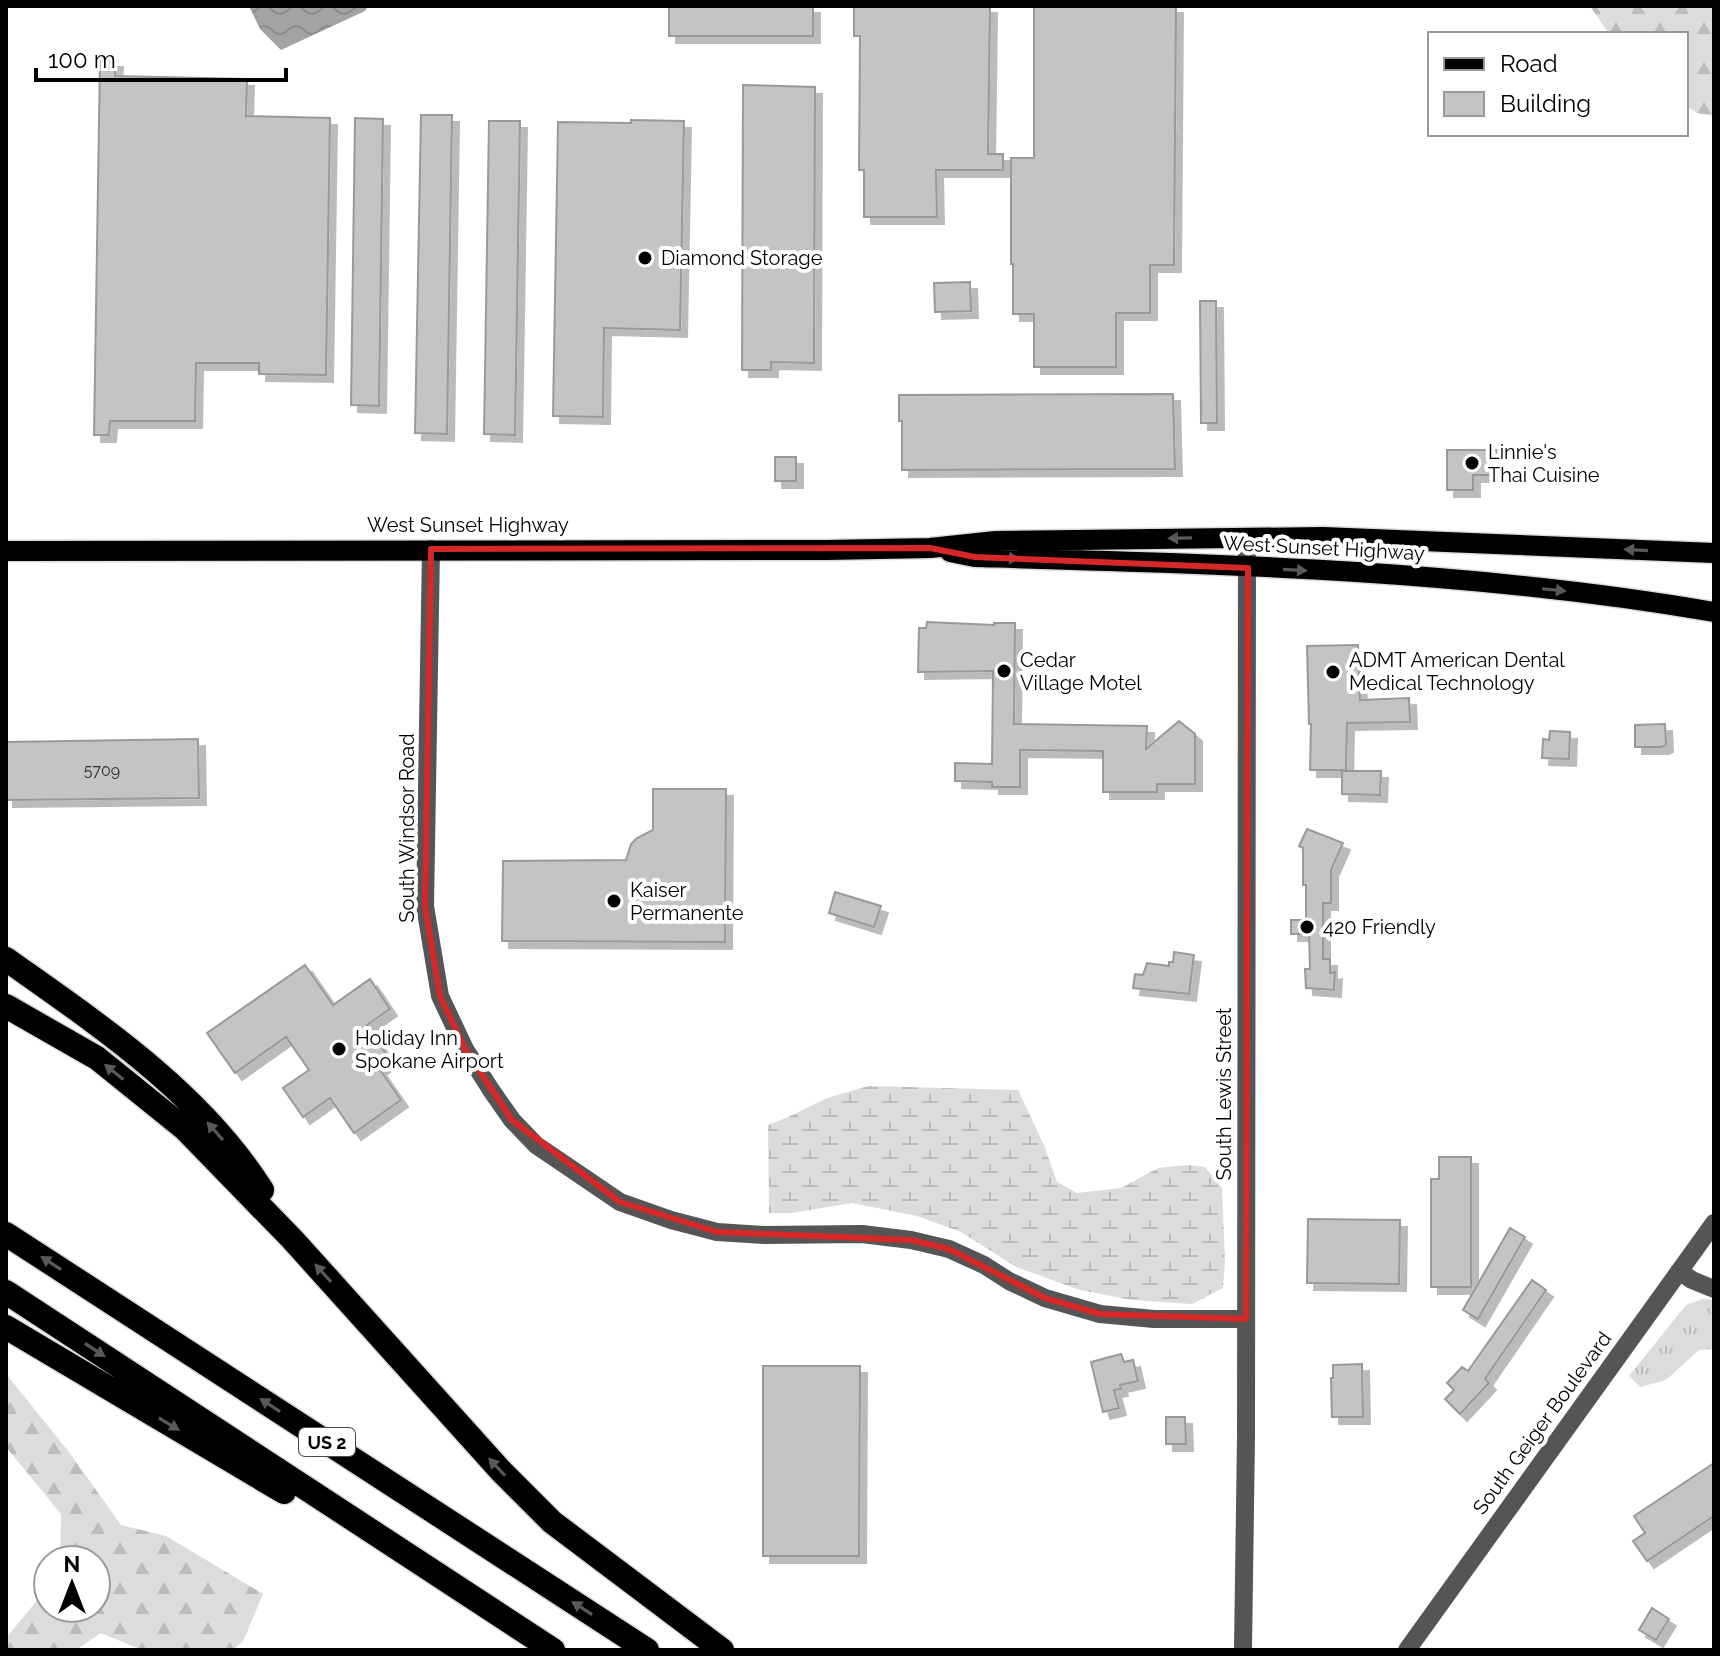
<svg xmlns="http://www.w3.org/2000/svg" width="1720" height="1656" font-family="Raleway,sans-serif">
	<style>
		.grass { fill: url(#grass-tufts) }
		.forest { fill: url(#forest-firs) }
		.wetland { fill: url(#wetland-marsh) }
		.water { fill: url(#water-waves) }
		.building { fill: #c4c4c4; stroke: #999; stroke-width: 2; filter: url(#shadow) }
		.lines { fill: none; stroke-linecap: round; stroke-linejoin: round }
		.major-casing { stroke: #dbdbdb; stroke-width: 23 }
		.highway-casing { stroke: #dbdbdb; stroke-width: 27 }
		.minor { stroke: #555; stroke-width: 18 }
		.major { stroke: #000; stroke-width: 20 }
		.highway { stroke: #000; stroke-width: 24 }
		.oneway { fill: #595959 }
		.marked { fill: none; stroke: #d62828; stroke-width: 6; stroke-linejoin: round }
		.poi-dot { fill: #000; stroke: #fff; stroke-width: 3 }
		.labels { text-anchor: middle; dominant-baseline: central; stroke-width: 8; stroke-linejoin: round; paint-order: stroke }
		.number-label { font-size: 16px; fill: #313131 }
		.shield { fill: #fff; stroke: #4c4c4c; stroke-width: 2 }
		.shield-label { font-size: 18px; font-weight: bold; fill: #000 }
		.poi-label { font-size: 20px; fill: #000; stroke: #fff; text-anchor: start }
		.street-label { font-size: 20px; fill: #000; stroke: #fff }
	</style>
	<defs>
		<pattern id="grass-tufts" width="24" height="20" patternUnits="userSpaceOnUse" patternTransform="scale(2)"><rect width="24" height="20" fill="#dcdcdc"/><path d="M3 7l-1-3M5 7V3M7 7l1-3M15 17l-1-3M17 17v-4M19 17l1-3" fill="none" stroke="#bbb"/></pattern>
		<pattern id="forest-firs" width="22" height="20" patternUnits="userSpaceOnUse" patternTransform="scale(2)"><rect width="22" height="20" fill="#dcdcdc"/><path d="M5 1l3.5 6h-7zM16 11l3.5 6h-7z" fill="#bbb"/></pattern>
		<pattern id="wetland-marsh" width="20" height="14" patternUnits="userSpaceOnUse" patternTransform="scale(2)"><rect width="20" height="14" fill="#dcdcdc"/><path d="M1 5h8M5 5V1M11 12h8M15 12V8" fill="none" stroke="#bbb"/></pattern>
		<pattern id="water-waves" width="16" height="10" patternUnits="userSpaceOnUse" patternTransform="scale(2)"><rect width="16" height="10" fill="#a3a3a3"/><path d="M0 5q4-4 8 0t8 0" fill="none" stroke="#8b8b8b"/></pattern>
		<filter id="shadow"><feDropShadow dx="7" dy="7" stdDeviation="0" flood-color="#0004"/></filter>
	</defs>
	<rect width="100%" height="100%" fill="#fff"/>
	<!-- grass -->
	<path class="grass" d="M1703,1299L1714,1300V1349L1699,1350L1666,1380L1640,1387L1629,1376L1686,1305Z"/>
	<!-- forest -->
	<path class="forest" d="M1590,6H1714V116L1697,113L1686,106V34H1609Z
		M6,1374L69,1452L121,1525L166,1536L263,1594L243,1641L233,1650H142L101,1633L76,1650H6V1638L48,1587V1608H96V1560H60L61,1514L6,1447Z"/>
	<!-- wetland -->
	<path class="wetland" d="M868,1086L1018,1090L1044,1145L1057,1182L1077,1193L1121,1188L1158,1168L1188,1165L1205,1167L1222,1188L1225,1261L1223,1288L1192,1304L1132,1300L1080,1290L1016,1267L961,1232L917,1216L852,1203L792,1213H769L768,1125L786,1118L827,1098Z"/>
	<!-- water -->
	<path class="water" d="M249,6H368L365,11L281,50L260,29Z"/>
	<!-- building -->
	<path class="building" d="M669,6H813V36H669Z
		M854,6H990L988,154H1003V170H936L937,217H864V170H859L860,36H854Z
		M1034,6H1176L1174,265H1150V313H1116V367H1034V314H1013V264H1011V158H1034Z
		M100,60H116L115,76L247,79L246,116L330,118L326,375L259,374V363H196L195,421H110L109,435H94Z
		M743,85L815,87L814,363L771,362V370H742Z
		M421,115H452L447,434L415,433Z
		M355,118L383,119L379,406L351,405Z
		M631,120L684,121L680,330L604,328L603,417L553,416L558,122L631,123Z
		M489,121H520L515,435L484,434Z
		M970,282L971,311L935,312L934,283Z
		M1200,301H1216L1217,423H1201Z
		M1173,394L1175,469L902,470V421H899V395Z
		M1447,450H1497V475H1473V490H1447Z
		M775,457H796V481H775Z
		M927,622L994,625V623H1015L1014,724L1147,726L1146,749L1179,721L1195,734V784H1157V792H1103V751L1020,750V787H992V782L955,781V763L992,764L993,671L918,672L919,628H926Z
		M1358,645L1360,700L1409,698L1410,722L1347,723L1346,770H1310L1311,724H1309L1307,646Z
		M1665,724L1666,745L1662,747H1635V725Z
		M1550,731L1570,732L1569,759L1542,758L1543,739L1549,740Z
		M198,739L199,798L6,800V742Z
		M1342,771H1381L1380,795L1342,794Z
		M653,789H726L725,942L502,941L503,861L626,860L631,844L637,838L653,830Z
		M1307,829L1343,843L1331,870V903H1323V959H1330V973L1335,972L1334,990L1306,988L1305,969H1310L1309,934H1291V920H1306V885H1303V848L1299,846Z
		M835,892L881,906L874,927L829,913Z
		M1174,952L1194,955L1189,994L1133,988L1135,974L1143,975L1147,963L1169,966V962H1173Z
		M305,965L333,1005L370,979L390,1009L367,1025L390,1060L379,1068L401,1100L354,1133L330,1098L303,1117L283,1088L309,1070L286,1037L235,1073L207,1033Z
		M1439,1157H1471V1287H1431V1179H1439Z
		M1308,1219L1400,1220L1399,1284L1307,1283Z
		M1510,1228L1525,1237L1478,1319L1463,1310Z
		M1532,1280L1546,1290L1485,1379L1489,1383L1460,1414L1445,1399L1454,1390L1447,1383L1462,1367L1468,1371Z
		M1121,1354L1124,1362L1133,1360L1138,1381L1120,1385L1121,1389L1114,1390L1119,1408L1103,1412L1091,1362Z
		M1362,1364L1363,1417H1332L1331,1378H1333V1365Z
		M763,1366H860L859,1556H763Z
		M1166,1417H1185L1186,1444H1166Z
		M1714,1463V1516L1647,1561L1633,1541L1645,1533L1634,1516Z
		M1652,1608L1669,1619L1656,1640L1639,1630Z"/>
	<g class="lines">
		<!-- major casing -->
		<g class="major-casing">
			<path id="major" d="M6,551L827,550L930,548L996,541L1323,537L1714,553
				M950,552L975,557C1221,564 1471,570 1714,612"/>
		</g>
		<!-- highway casing -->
		<g class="highway-casing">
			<path id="highway" d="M6,959C99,1025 200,1092 262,1190
				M6,1006L97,1058L185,1129L293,1240L501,1471L552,1522L722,1650
				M6,1234L647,1650
				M6,1292L553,1650
				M6,1327L284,1492"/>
		</g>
		<!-- minor -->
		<path class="minor" d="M431,549L425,906L440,996L465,1049L491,1090L512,1120L536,1145L620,1202L671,1220L717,1232L764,1235L862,1234L911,1240L949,1249L984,1265L1009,1281L1045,1298L1100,1314L1154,1319H1246
			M1679,1271L1692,1280L1714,1289
			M1243,1650L1246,1436L1247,538
			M1407,1650L1714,1223"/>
		<!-- major -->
		<use href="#major" class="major"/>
		<!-- highway -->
		<use href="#highway" class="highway"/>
	</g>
	<!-- one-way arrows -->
	<defs><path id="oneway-solid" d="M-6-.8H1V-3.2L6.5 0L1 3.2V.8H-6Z" transform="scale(2)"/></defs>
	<g class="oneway">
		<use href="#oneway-solid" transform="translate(1180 538) rotate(179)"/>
		<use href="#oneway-solid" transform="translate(1636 550) rotate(-177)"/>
		<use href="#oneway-solid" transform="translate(1007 558) rotate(2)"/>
		<use href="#oneway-solid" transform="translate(1295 570) rotate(3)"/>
		<use href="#oneway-solid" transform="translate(1554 590) rotate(6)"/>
		<use href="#oneway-solid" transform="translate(114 1072) rotate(-141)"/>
		<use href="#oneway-solid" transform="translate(215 1131) rotate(-131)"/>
		<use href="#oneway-solid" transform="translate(51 1263) rotate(-147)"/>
		<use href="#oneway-solid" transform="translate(323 1273) rotate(-132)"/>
		<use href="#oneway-solid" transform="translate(95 1350) rotate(33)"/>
		<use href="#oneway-solid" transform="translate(270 1405) rotate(-147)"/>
		<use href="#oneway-solid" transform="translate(169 1424) rotate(31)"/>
		<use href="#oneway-solid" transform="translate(497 1467) rotate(-133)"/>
		<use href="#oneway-solid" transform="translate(582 1608) rotate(-147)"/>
	</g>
	<!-- marked area -->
	<path class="marked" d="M930,548L975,557L1248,568L1246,1319L1100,1314L1045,1298L949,1249L911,1240L717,1232L620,1202L512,1120L465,1049L440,996L425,906L431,549Z"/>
	<!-- markers -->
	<g class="poi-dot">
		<circle cx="645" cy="258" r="8"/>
		<circle cx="1472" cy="463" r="8"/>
		<circle cx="1004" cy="671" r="8"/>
		<circle cx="1333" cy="672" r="8"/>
		<circle cx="614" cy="901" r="8"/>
		<circle cx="1307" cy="927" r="8"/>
		<circle cx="339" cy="1049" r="8"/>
	</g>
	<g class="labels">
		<!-- number labels -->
		<g class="number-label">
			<text x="102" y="770">5709</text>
		</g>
		<!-- shield labels -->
		<rect class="shield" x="299" y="1428" width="56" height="28" rx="6"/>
		<g class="shield-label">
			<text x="327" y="1442">US 2</text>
		</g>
		<!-- poi labels -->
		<g class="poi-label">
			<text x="661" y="258">Diamond Storage</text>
			<text x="1488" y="452">Linnie's<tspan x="1488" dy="23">Thai Cuisine</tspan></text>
			<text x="1020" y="660">Cedar<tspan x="1020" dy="23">Village Motel</tspan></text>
			<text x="1349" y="660">ADMT American Dental<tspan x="1349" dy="23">Medical Technology</tspan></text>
			<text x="630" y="890">Kaiser<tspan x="630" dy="23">Permanente</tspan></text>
			<text x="1323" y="927">420 Friendly</text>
			<text x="355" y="1038">Holiday Inn<tspan x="355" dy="23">Spokane Airport</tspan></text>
		</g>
		<!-- street labels -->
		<g class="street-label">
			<text x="468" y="525">West Sunset Highway</text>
			<text transform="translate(1324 548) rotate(3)">West Sunset Highway</text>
			<text transform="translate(407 828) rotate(-90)">South Windsor Road</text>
			<text transform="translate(1224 1094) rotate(-90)">South Lewis Street</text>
			<text transform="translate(1542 1423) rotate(-54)">South Geiger Boulevard</text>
		</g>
	</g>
	<!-- border -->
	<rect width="1720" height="1656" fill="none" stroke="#000000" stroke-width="16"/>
	<!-- legend -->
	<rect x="1428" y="32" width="260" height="104" fill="#ffffff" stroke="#999999" stroke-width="2"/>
	<rect x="1444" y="58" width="40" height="12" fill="#000000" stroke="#999999" stroke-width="2"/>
	<text x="1500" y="72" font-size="24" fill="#000000">Road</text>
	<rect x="1444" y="92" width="40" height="24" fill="#c4c4c4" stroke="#999999" stroke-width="2"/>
	<text x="1500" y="112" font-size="24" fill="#000000">Building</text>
	<!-- north arrow -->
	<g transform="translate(72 1584)"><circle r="38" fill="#ffffff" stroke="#999999" stroke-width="2"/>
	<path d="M0-6L14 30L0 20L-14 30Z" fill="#000000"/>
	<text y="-12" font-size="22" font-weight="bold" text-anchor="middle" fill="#000000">N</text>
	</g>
	<!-- scale -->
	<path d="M36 68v12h250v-12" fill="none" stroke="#000000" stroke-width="4"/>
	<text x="48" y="68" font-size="24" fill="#000000" stroke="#ffffff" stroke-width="6" paint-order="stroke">100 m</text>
</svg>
